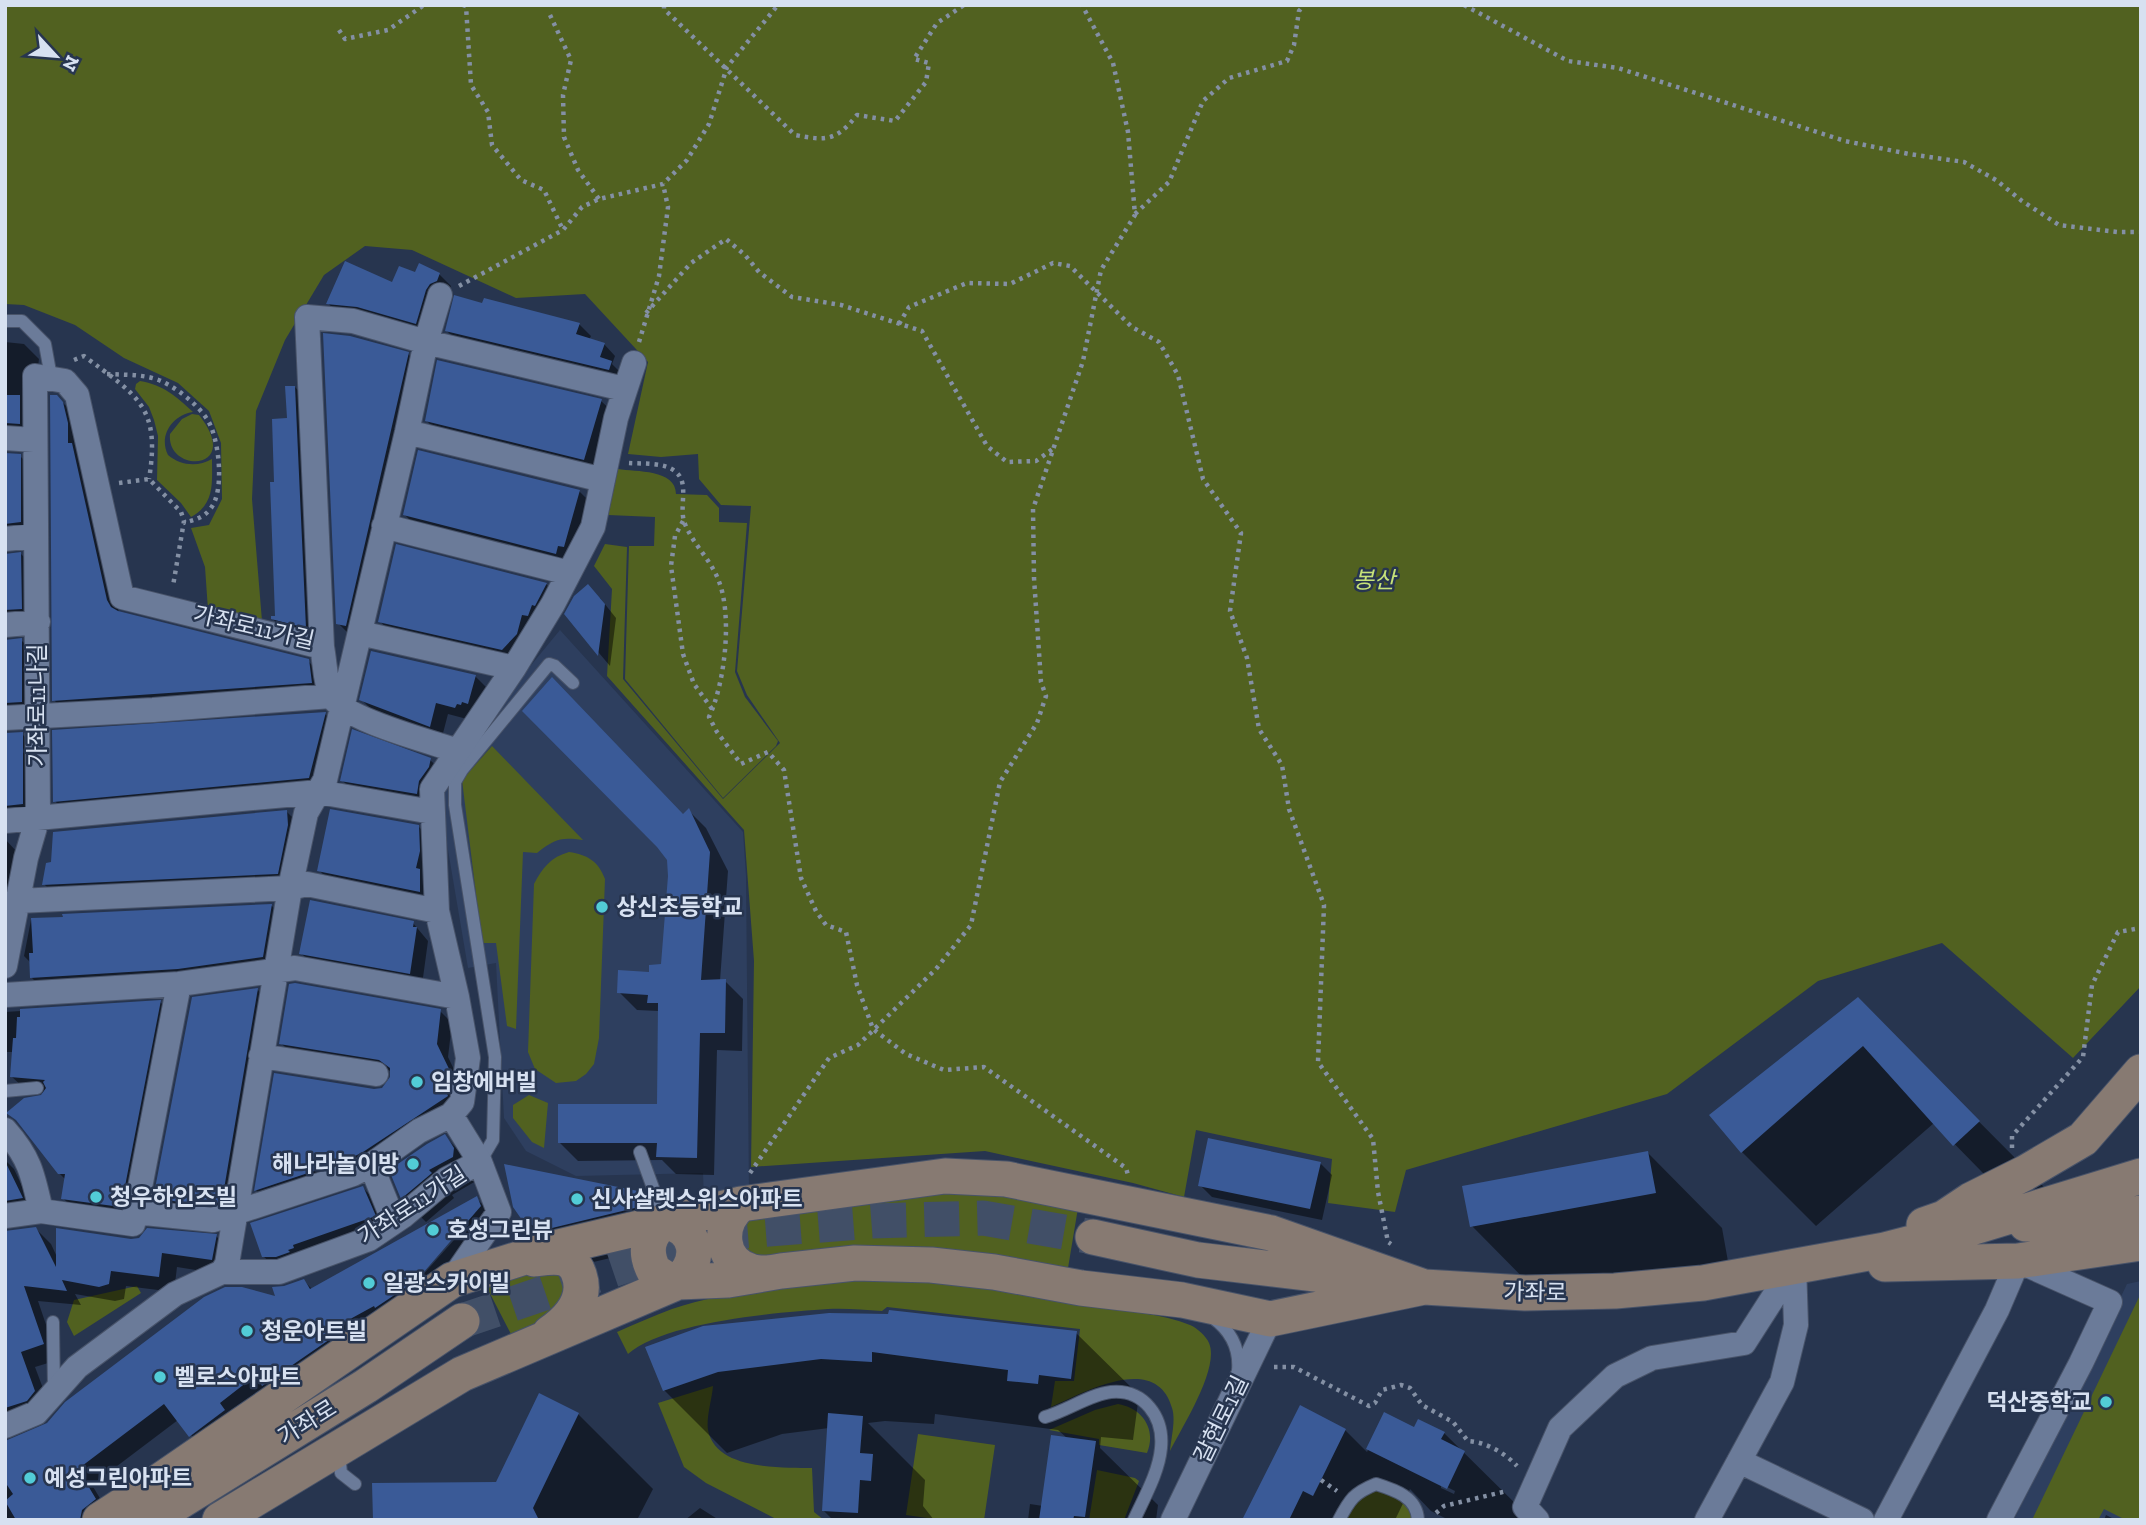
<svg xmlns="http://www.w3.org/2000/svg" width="2146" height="1525" font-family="'Zilla Slab','Noto Sans KR',serif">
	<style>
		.built { fill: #2e3f5f }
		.green { fill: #516120 }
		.shadow { fill: #0007; fill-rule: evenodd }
		.building { fill: #3a5a97 }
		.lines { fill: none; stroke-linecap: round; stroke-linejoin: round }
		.secondary-tunnel { stroke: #414f67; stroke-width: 35; stroke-dasharray: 35 18; stroke-linecap: butt }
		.lane-casing { stroke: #485369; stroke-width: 14 }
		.street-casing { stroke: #485369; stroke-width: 26 }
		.secondary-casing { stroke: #485369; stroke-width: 37 }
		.path { stroke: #8490a4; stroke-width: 4.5; stroke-dasharray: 3.5 5; stroke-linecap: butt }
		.lane { stroke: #6b7b99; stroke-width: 12 }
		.street { stroke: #6b7b99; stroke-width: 24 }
		.secondary { stroke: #877a72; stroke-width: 35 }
		.poi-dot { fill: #52ccd6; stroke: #27354f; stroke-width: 2.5 }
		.labels { text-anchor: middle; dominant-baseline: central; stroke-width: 5; stroke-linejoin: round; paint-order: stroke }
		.park-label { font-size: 23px; font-style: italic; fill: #c7e379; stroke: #27354f }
		.street-label { font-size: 23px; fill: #d7e1f1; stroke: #27354f }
		.poi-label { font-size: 23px; font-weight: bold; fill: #d7e1f1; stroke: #27354f; text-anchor: start }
	</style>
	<rect width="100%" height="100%" fill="#27354f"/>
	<!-- built -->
	<path class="built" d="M560,630L743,832L746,876L749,1194L704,1199L703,1173L576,1176L526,1151L504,1118L496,963L468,968L439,797L491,714Z
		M2141,1281V1520H2014L2127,1284Z"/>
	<!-- green -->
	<path class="green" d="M5,5H2141V986L2073,1058L1942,943L1818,981L1667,1094L1406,1170L1395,1212L1328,1203L1332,1159L1196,1130L1184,1197L1133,1183L985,1151L751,1167L754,961L744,830L607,676L612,589L594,566L605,544L627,547L623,679L723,799L780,743L747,695L737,671L751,506L721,505L699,479L698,454L661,457L628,454L648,362L585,294L516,298L412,250L365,246L324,275L285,340L256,411L252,499L262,621L208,610L205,567L191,528L209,525L222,499L221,443L209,411L178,383L124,358L75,325L24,305L5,304Z
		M140,381C163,385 176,396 193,412C173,415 158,435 168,455C181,466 198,467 212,459C212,483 215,504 191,517L181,503L157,480L158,436L154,420L149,407L135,389L136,384Z
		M192,414L199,415C244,472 166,474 170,434L182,419Z
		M618,469C636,472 676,469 676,494L707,495L719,508V522L747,523L735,672L745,697L778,741L776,746L723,798L625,679L629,546H654L655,517L608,515Z
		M492,746L583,840C560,837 555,839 537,853L523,852L516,1029L507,1026L496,943H482L462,780Z
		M569,852C588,855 598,861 605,879L599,1038L594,1064L586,1074L576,1081L556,1083L535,1069L528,1052L534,884C542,868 551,857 569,852Z
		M529,1095L548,1103L544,1148L532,1142L513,1118V1105Z
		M941,1186L1078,1208L1067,1274L749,1264L736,1242L744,1219Z
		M556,1265L573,1287L546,1318L513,1338L482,1278Z
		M880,1279C955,1282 1028,1293 1102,1306C1131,1312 1163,1314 1190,1325C1197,1328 1206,1336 1209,1343C1220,1368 1182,1427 1170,1451C1171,1438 1176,1420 1172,1408C1156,1351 1083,1393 1051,1407L1055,1381H1074L1080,1329L887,1307L882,1311C864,1310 846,1308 828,1309C779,1312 663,1322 628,1354L617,1332C635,1324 653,1316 672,1309C738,1287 811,1285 880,1279Z
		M137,1286L141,1293L74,1336L67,1322L74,1300Z
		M2141,1293V1520H2126L2104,1509L2098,1520H2032Z
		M713,1386C712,1399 706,1417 708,1430C716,1471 782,1467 812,1468L814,1512L824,1520H778L706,1483L684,1467L658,1403Z
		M1118,1404C1142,1408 1157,1429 1147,1453L1099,1445V1439L1049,1430L1095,1410Z
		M918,1434L995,1445L984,1520H942L906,1515Z
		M1097,1470L1135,1478L1139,1481L1124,1520H1089Z
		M1376,1484L1407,1496L1418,1520H1339L1350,1499Z"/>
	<!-- shadow -->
	<path class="shadow" d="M439,274L451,286L428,334L339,315L328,303L393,284L416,275Z
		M579,324L591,336L589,340L604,344L615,356L612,364L622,374L621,381L458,342L447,331Z
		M5,342L24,344L39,359L36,382L35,439L8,445L5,453Z
		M408,354L420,366L350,635L338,623Z
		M295,387L306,399L317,638L284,630L272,618H277L289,420Z
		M57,397L69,409L84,457L119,613L308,661L320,673L323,694L66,712L54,700Z
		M601,401L613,412L596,471L438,432L426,420Z
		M5,454L20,456L35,471L36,537L7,548L5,554Z
		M579,491L591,503L568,565L417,527L405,515Z
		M397,546L546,584L558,596L514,661L391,633L380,621Z
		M5,554H21L36,569V623L7,634L5,640Z
		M600,598L616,618L610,666L566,614Z
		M5,640H21L37,656V717L7,726L5,733Z
		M475,676L487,688L467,719L448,714L442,737L373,711L361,699Z
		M325,714L337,726L321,789L66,813L55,801Z
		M5,733L22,734L37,749L38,819L7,830L5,836Z
		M430,760L443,772L429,805L354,792L342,780Z
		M689,811L706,828L728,871L720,981H725L743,999L742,1051L717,1050L714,1175L676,1174L662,1160L578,1161L560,1143L659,1106L658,1011L637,1010L619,992L663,966L683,816Z
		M287,812L299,824L289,885L56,896L44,884Z
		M418,826L430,838L431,903L331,882L319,870Z
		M5,839L17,852L5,918Z
		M272,906L283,917L275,969L44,990L32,978L31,963L24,956L31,920Z
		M413,923L428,941L422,985L313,965L301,953Z
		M258,990L269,1002L234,1213L167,1210L155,1198Z
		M1858,1000L2053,1196L2028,1219L1934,1123L1816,1226L1742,1152Z
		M160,1002L175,1017L136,1222L78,1214L63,1198L66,1180L59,1173L43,1097L45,1093L27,1091L11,1076L14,1052H5V1012Z
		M440,1011L452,1023L448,1057L462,1086L460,1097L375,1164L268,1202L256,1190L374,1090L383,1089L392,1077V1071L293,1055L281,1043Z
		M445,1137L469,1161L476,1181L452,1195L454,1198L426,1222L402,1198Z
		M1648,1153L1722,1228L1729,1267L1546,1301L1472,1226Z
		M5,1160L14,1169L33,1210L5,1209Z
		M1320,1163L1332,1175L1322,1220L1212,1197L1200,1185Z
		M363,1188L375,1200L386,1228L276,1268L263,1256Z
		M642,1194L677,1230L678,1242L585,1264L560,1255L524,1219Z
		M477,1199L492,1214L432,1295L205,1451L178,1420L92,1485L110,1515L104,1520H5V1442L43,1428L278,1298L284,1288L304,1281L313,1290ZM457,1231H462L412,1287L410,1285Z
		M36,1229L51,1244L57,1257L131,1240L216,1236L231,1251L227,1275L177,1267L174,1292L126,1286L124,1299L115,1301L75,1294L81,1305L38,1301L58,1360L35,1367L50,1407L9,1432L5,1439V1232Z
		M1076,1333L1139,1395L1133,1440L1101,1437L1100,1448L1158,1505L1156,1520H1028L1030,1504L1043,1506L1068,1439L1058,1430L935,1414L934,1424L885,1421L868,1423L925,1480L923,1506L934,1520H833L823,1510L829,1428L782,1434L727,1453L664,1390L647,1348Z
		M578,1414L653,1489L637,1520H374L497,1483Z
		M1385,1415L1415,1429L1444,1433L1527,1515L1525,1520H1449L1431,1511L1410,1489L1395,1520H1244L1345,1430L1367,1452ZM1441,1484L1455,1491L1454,1494L1441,1488Z
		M700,1508L719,1520H685Z
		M2106,1515L2116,1520H2104Z"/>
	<!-- building -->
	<path class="building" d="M345,261L392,282L399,266L415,272L419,263L440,273L437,281L430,284L426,290L416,324L357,307L326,304Z
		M454,295L482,303L484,298L580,323L576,334L605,343L600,357L612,361L609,370L445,331Z
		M323,333L350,336L409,352L346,626L336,624Z
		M437,360L602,399L584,460L425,421Z
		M285,386H295L306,628L271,619V616H275L270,482H274L272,419L287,418Z
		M5,395H20V424L5,423Z
		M50,395H57L63,402L68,423V443H72L107,600L111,607L118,611L309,659L312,683L52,701Z
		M418,450L580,490L564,547L558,546L556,554L403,515Z
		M5,453L21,454V522L5,524Z
		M396,544L547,583L535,606L532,605L528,616L522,615L517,634L502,650L378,622Z
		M21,552L22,609L5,610V554Z
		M588,584L605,604L598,656L564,614L574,596Z
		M22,638V702L5,703V640Z
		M371,651L476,675L468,704L462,702L461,705L457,704L455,708L436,703L430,727L359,700Z
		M552,677L683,814L689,808L710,852L701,980L726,979L725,1033H700L697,1158L656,1157L657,1143H558V1104H657L658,1003H647L648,995L617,993L618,970L649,972V965L661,964L668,876L667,860L657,847L522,711Z
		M326,712L309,778L53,802L52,730Z
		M352,729L431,758L429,767L419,781L417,794L340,781Z
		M23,732V804L5,806V733Z
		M330,809L419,825L420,851L416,868L420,869V892L317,871Z
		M287,810L288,825L278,874L42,885L46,863L51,862L53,832Z
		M310,900L414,921L413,927H417L410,974L299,954Z
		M272,904L263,957L178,969L30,978L29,953H33L31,918L63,917L62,914Z
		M295,983L441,1009L437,1044L451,1073L446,1077L449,1085L445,1089L448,1096L363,1152L347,1160L254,1191L274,1073L374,1089L382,1088L390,1077V1068L379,1060L279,1044L289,984Z
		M258,988L222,1201L211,1205L153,1199L192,997Z
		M1858,997L1980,1121L1953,1146L1863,1046L1741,1153L1709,1115Z
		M161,1000L121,1207L61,1199L65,1174H58L16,1120L6,1113L24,1098L41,1095L46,1088L43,1082L45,1080L10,1077L13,1038H16L17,1017H20V1009Z
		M445,1134L454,1148L453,1157L429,1170L432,1173L401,1199L389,1170L427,1144Z
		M1208,1138L1321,1162L1310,1209L1198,1186Z
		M1648,1151L1656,1193L1470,1227L1462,1186Z
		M5,1161L23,1198L5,1201Z
		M504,1164L643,1192V1206L548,1229L534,1226L522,1220L513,1207Z
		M363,1186L376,1216L293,1245L294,1248L288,1250L290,1252L276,1257H262L250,1223Z
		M477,1196L481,1206L417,1280L375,1308L374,1306L332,1329L336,1335L262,1386L256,1375L220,1403L225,1410L189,1437L164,1404L78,1469L96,1499L82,1510L80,1520H16L5,1501L13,1494L5,1482V1441L47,1423L65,1402L204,1297L225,1287H242L275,1296L272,1287L284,1286L304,1279L310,1289Z
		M36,1227L56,1267V1228L131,1239L139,1238L147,1228L217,1234L212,1260L162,1253L159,1277L111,1271L109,1284L99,1287L62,1280L67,1291L24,1286L44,1344L21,1352L35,1391L27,1401L5,1408V1231Z
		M889,1310L1077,1331L1071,1379L1039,1375L1038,1384L1007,1381L1008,1370L872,1352V1362L821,1359L718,1372L663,1391L645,1347L703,1326L829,1313L888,1314Z
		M539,1393L579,1413L533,1508L539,1520H373L372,1483L496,1482Z
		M1300,1405L1346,1429L1321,1480L1313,1496L1303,1491L1289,1520H1242Z
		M1384,1412L1414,1427L1418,1419L1445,1432L1441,1439L1465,1451L1447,1489L1366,1449Z
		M828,1413L863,1416L860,1453L873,1454L871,1481L860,1480L858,1513L822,1511Z
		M1051,1435L1096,1441L1085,1517L1074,1516L1073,1520H1039Z"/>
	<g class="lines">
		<!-- secondary-tunnel -->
		<path class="secondary-tunnel" d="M462,1321L701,1240L744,1231L872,1221L983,1218L1093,1237"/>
		<!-- lane casing -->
		<g class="lane-casing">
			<path id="lane" d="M5,321H22L45,344L51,377
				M5,1091L37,1088
				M640,1152L665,1221
				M480,1162L493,1140L495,1057L455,805V782L462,770L549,664L555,666L573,683
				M1213,1318C1231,1331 1240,1348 1238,1371
				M53,1322L54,1392
				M1045,1417C1066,1411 1091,1394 1111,1392C1144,1389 1164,1417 1161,1448C1159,1472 1144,1498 1134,1520
				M339,1454L341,1473L355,1484
				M1339,1520C1350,1499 1354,1493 1376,1484C1395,1490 1417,1497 1418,1520"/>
		</g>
		<!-- street casing -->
		<g class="street-casing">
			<path id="street" d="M407,432L603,480
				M5,438L34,440
				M384,526L569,573
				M5,539L35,536
				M5,625L38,622
				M360,633L514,668
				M5,718L153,710L331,696
				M458,751C432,742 341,719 331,695C325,682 325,662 322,647L307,317L353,321L426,342L624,389
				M5,821L319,792L432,812
				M5,905L18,901L290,888L307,884L437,911
				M5,966L26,858L38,817L35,376L65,381L77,395L122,597L322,647
				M5,995L179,984L295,968L457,997
				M261,1056L376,1074
				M451,1115L480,1162L499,1212L452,1280
				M5,1130C30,1158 33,1175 41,1211
				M371,1165L394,1222
				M135,1212L213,1220L353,1174L371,1165L419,1131L451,1115L462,1102L468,1058L457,997L437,911L432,789L514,668L553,604L593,527L616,418L634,363
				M5,1216L41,1211L133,1224L179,984
				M222,1272L227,1264L290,888L306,813L325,780L407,432L426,342L440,295
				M5,1426L36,1413L77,1367L175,1294L222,1272H279L369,1239L403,1216L447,1179L480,1162
				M1739,1461L1862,1520
				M1173,1520L1270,1319
				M1537,1520L1525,1507L1560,1428L1615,1376L1652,1358L1744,1343L1794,1265
				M1707,1520L1782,1382L1796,1325L1794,1265
				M1886,1520L1997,1310L2018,1261L2110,1302L2081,1363L1999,1520"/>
		</g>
		<!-- secondary casing -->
		<g class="secondary-casing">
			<path id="secondary" d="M741,1204C717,1224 719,1261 750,1271C755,1273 762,1273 767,1273
				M665,1221C698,1229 703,1260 678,1282L668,1280L654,1271C644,1252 647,1234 665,1221Z
				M2026,1224L2093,1221L2141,1213
				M1924,1225L1944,1218L1971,1200L2025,1173L2083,1139L2141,1072
				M1093,1237L1198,1260L1424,1287L1525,1293L1615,1291L1703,1283L1885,1250L1974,1227L2141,1176
				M534,1259C542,1258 554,1256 562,1258C569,1259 576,1266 578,1272C589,1298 570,1319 550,1333
				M1885,1264L2018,1261L2141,1243
				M100,1520L157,1483L452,1280L550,1249L741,1204L945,1176L1006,1179L1271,1233L1424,1287
				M150,1520L366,1386L462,1321
				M220,1520L462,1374L678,1282L728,1280L781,1271L855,1263L931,1265L994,1272L1081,1288L1182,1300L1270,1319L1424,1287"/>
		</g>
		<!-- path -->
		<path class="path" d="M463,5L466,6L471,85L488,112L492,145L521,180L544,190L563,230
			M664,5V9L795,135C827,141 836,141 857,115L895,121L926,82L929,63L914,59L937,23L964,5
			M1464,5L1568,61L1618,68L1845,141L1909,154L1964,162L1996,180L2022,201L2059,225L2117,232H2141
			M550,15L571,60L563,95L564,137L578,170L599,199
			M339,30L345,39L388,30L424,5
			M1135,214L1169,182L1203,101L1229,78L1287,61L1294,45L1299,11L1304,5
			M459,286L563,230L582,207L599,199L663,184L687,160L709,124L727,67L778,5
			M646,313L691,263L726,239L745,255L759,272L792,297L841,305L922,331L987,446L1007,462L1036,461L1054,448
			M899,324L909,307L967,283L1010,284L1053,263L1070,266L1132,327L1159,342L1178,375L1203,479L1241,533L1230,611L1247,658L1259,729L1282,765L1289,809L1324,905L1318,1062L1373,1139L1378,1192L1388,1242L1391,1244
			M639,342L659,276L668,207L663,184
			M74,360L84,356C137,396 161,406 149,479
			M107,374C125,375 145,374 161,381C177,388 197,404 207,419C219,437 225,490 211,508C204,518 194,520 183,523
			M629,463C643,464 665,462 676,472C690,484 678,508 685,524C693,544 710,559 718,579C733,614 725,683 709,717L717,732L741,764L768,752L784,770L801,878L816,911L826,925L846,932L857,985L873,1029L906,1054L944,1070L984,1067L1126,1168L1128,1175
			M119,483L149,479L181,512L184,521L173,586
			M683,521L675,536L671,566L683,654L694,684L712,709
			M2012,1148V1136L2083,1057L2092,985L2118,932L2141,928
			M750,1173L829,1058L858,1045L936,969L971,925L1000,782L1037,723L1046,696L1041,682L1034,578L1033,509L1083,361L1101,270L1135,215L1128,132L1113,63L1082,5
			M1274,1367H1294L1369,1406L1375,1403L1382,1390L1401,1385L1410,1388L1422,1405L1453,1422L1468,1441C1486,1442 1505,1453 1517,1466
			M1321,1480L1337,1491
			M1436,1513L1444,1506L1507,1491"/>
		<!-- lane -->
		<use href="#lane" class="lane"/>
		<!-- street -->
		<use href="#street" class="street"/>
		<!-- secondary -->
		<use href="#secondary" class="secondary"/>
	</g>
	<!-- markers -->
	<g class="poi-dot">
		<circle cx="602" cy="907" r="7"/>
		<circle cx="417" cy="1082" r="7"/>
		<circle cx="413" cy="1164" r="7"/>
		<circle cx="96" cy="1197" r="7"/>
		<circle cx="577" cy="1199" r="7"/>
		<circle cx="433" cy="1230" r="7"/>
		<circle cx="369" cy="1283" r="7"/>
		<circle cx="247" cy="1331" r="7"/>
		<circle cx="160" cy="1377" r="7"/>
		<circle cx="2106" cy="1402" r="7"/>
		<circle cx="30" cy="1478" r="7"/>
	</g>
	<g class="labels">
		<!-- park labels -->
		<g class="park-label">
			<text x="1374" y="580">봉산</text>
		</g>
		<!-- street labels -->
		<g class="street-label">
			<text transform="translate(254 627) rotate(13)">가좌로11가길</text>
			<text transform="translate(37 705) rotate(-90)">가좌로11나길</text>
			<text transform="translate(412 1205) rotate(-33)">가좌로11가길</text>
			<text transform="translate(1535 1292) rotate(1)">가좌로</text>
			<text transform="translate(1221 1419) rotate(-64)">갈현로1길</text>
			<text transform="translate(307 1422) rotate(-32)">가좌로</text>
		</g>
		<!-- poi labels -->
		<g class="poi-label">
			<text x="616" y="907">상신초등학교</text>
			<text x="431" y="1082">임창에버빌</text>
			<text x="399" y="1164" text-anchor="end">해나라놀이방</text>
			<text x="110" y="1197">청우하인즈빌</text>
			<text x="591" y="1199">신사샬렛스위스아파트</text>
			<text x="447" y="1230">호성그린뷰</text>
			<text x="383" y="1283">일광스카이빌</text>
			<text x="261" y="1331">청운아트빌</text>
			<text x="174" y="1377">벨로스아파트</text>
			<text x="2092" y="1402" text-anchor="end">덕산중학교</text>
			<text x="44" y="1478">예성그린아파트</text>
		</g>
	</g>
	<!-- border -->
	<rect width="2146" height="1525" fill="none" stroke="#d7e1f1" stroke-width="14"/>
	<!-- north arrow -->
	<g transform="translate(56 56) rotate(116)" stroke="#27354f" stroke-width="5" paint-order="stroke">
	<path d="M0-5L12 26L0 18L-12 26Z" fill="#d7e1f1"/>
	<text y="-10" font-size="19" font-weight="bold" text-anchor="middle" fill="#d7e1f1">N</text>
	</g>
</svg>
